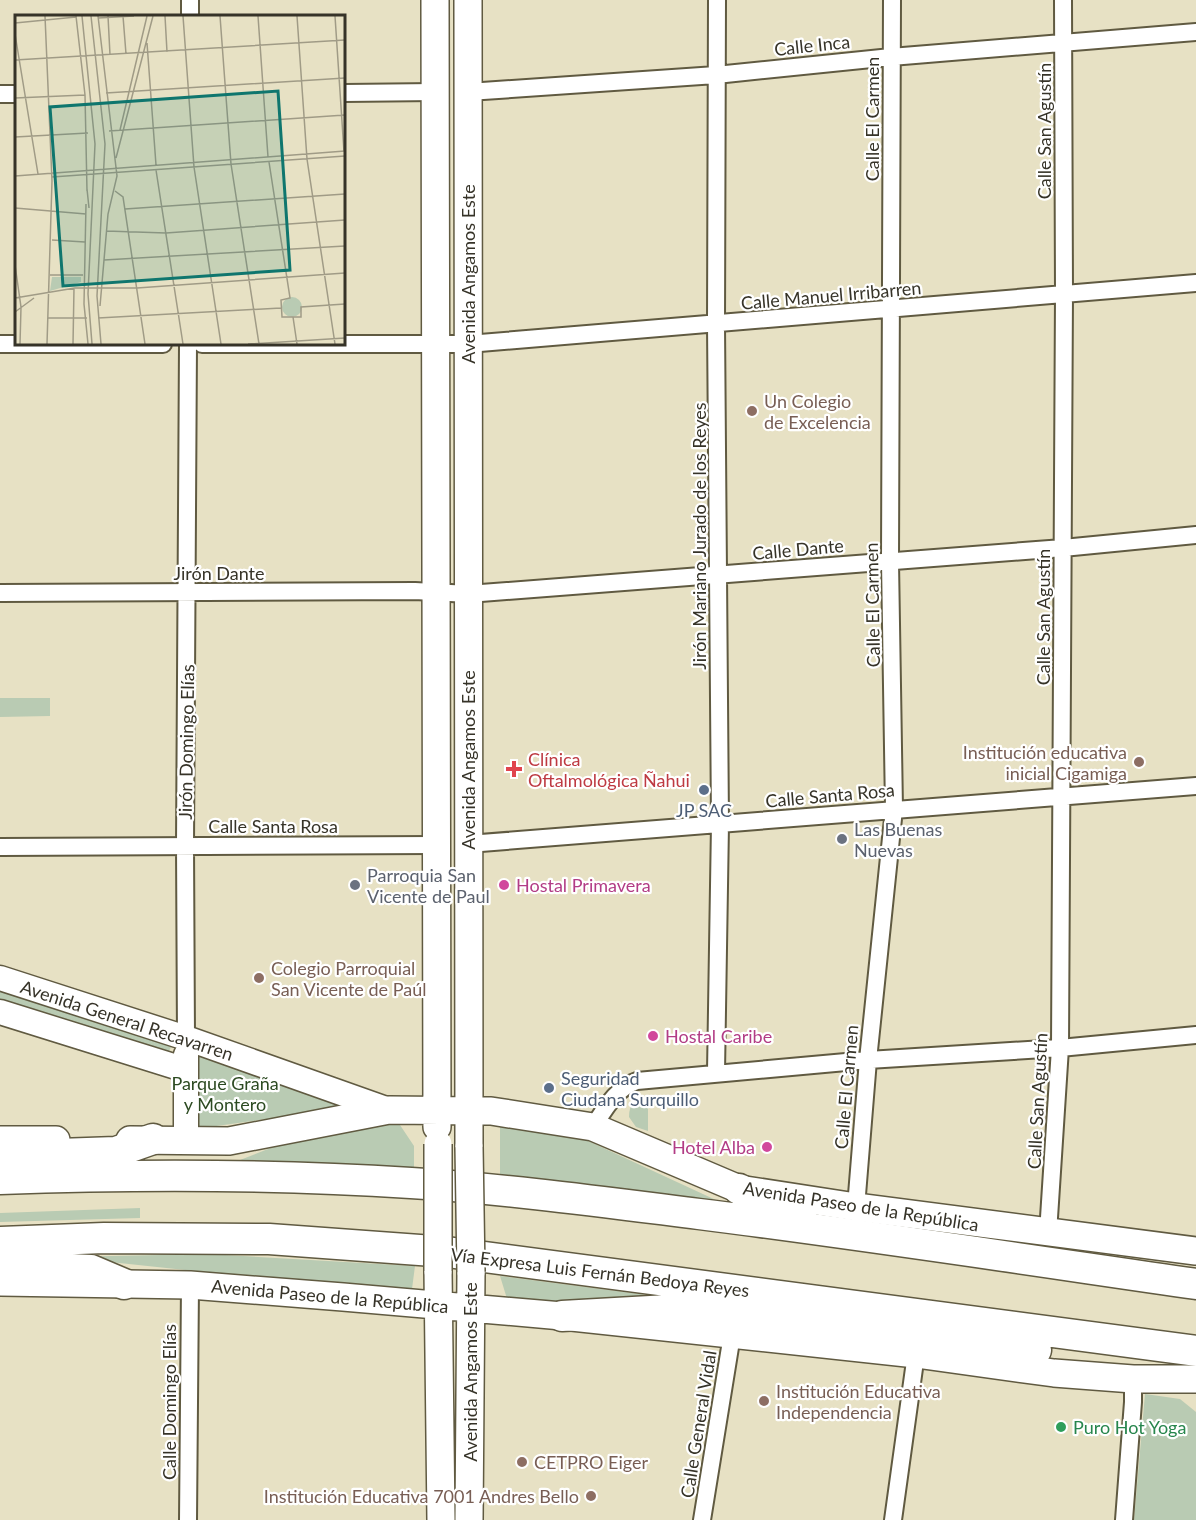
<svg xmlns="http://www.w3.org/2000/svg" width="1196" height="1520" font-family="Lato,sans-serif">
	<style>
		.green { fill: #b9cbb3 }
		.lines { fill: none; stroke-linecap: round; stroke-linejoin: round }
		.street-casing { stroke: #605a41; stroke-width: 20 }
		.secondary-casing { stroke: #605a41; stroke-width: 27 }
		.primary-casing { stroke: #605a41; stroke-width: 30 }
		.highway-casing { stroke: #605a41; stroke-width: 33 }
		.street { stroke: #fff; stroke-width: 16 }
		.secondary { stroke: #fff; stroke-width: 24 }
		.primary { stroke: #fff; stroke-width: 27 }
		.highway { stroke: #fff; stroke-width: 30 }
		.primary-bridge-casing { stroke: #605a41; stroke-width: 30; stroke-linecap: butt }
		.primary-bridge { stroke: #fff; stroke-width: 27 }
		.education-dot { fill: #8d6e63; stroke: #fff; stroke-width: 2 }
		.health-dot { fill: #e0444e; stroke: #fff; stroke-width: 2 }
		.service-dot { fill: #5c6f8a; stroke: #fff; stroke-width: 2 }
		.worship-dot { fill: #6b7280; stroke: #fff; stroke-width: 2 }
		.hotel-dot { fill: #d1479c; stroke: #fff; stroke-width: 2 }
		.leisure-dot { fill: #2e9e5b; stroke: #fff; stroke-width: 2 }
		.labels { text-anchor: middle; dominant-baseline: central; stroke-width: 4.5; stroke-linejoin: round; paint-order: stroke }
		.street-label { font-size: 18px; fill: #363328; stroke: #fff }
		.education-label { font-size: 18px; fill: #785e54; stroke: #fff; text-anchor: start }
		.health-label { font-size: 18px; fill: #be3a42; stroke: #fff; text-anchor: start }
		.service-label { font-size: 18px; fill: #4e5e75; stroke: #fff }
		.worship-label { font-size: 18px; fill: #5b616d; stroke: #fff; text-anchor: start }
		.hotel-label { font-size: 18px; fill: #b23c85; stroke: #fff; text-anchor: start }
		.park-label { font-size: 18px; fill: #2c4a21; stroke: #fff }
		.leisure-label { font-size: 18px; fill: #27864d; stroke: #fff; text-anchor: start }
		.inset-road { fill: none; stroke: #a09b86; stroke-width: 1.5 }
		.view { fill: #0f766e; fill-opacity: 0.15; stroke: #0f766e; stroke-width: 3 }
		.inset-edge { fill: none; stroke: #363328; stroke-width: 3 }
	</style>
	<rect width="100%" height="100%" fill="#e7e1c4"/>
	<!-- green -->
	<path class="green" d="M0,698H50V716L0,717Z
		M0,989L171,1047L167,1055L0,1001Z
		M194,1051L353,1107L195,1129Z
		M648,1097V1131L636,1127L629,1117C629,1104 635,1098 648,1097Z
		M396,1119L414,1146V1170L230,1164L286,1142Z
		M500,1120L571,1133L731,1207L500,1176Z
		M140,1208V1218L0,1222V1213Z
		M208,1254L415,1266L412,1289L204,1272L63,1257Z
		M500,1276L678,1299L558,1306L508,1302Z
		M1145,1394L1180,1399L1196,1412V1520H1134Z"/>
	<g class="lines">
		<!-- street casing -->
		<g class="street-casing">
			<path id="street" d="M190,16V0
				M468,92L716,75L891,57L1196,32
				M344,93L436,92
				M0,94H16
				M0,344H163
				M202,344H468L1196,283
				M0,593L415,591L468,594L1063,548L1196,535
				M468,844L1196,786
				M0,847L437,845
				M186,1038L185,845L188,344
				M716,1072L720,824L716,324L717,0
				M593,1127C605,1109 616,1088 637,1081L868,1060L1060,1048L1196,1035
				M856,1207L868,1060L894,809L890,562L892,0
				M1048,1233L1060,1048L1064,294L1063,0
				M188,1520L190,1285
				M702,1520L732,1335
				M893,1520L916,1354
				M1124,1520L1133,1402V1379"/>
		</g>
		<!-- secondary casing -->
		<g class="secondary-casing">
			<path id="secondary" d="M0,978L186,1038L389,1110
				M0,1012L186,1070
				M186,1140V1055"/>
		</g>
		<!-- primary casing -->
		<g class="primary-casing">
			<path id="primary" d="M435,0L437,1127
				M468,0L469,1147
				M0,1140H56
				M130,1140L229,1141L389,1110L491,1111L593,1127L739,1189L856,1207L1196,1251
				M438,1271L441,1520
				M0,1282L190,1285L343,1297L562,1316L916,1354L1054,1373L1133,1379H1196
				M469,1520L471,1272"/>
		</g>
		<!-- highway casing -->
		<g class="highway-casing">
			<path id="highway" d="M0,1156L116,1152L153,1139
				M0,1179C137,1174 274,1174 411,1183C507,1189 603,1202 699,1214C865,1235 1030,1260 1196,1284
				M739,1189L771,1206L802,1210
				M0,1242L104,1238L269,1239L447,1252L1196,1351
				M0,1266L91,1270L124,1284
				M562,1316L704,1308L1036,1350"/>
		</g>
		<!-- street -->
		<use href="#street" class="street"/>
		<!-- secondary -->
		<use href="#secondary" class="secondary"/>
		<!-- primary -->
		<use href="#primary" class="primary"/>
		<!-- highway -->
		<use href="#highway" class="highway"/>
		<!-- primary-bridge casing -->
		<g class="primary-bridge-casing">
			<path id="primary-bridge" d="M438,1144V1271
				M469,1147L471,1272"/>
		</g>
		<!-- primary-bridge -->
		<use href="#primary-bridge" class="primary-bridge"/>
	</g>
	<!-- markers -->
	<g class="education-dot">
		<circle cx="752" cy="411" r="6"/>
		<circle cx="1139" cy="762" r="6"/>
		<circle cx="259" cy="978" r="6"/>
		<circle cx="764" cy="1401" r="6"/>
		<circle cx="522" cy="1462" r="6"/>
		<circle cx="591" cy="1496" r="6"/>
	</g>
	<path class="health-dot" d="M511 760h6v6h6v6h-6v6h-6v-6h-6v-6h6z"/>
	<g class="service-dot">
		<circle cx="704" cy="790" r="6"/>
		<circle cx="549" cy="1088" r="6"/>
	</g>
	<g class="worship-dot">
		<circle cx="842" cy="839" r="6"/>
		<circle cx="355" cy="885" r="6"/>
	</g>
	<g class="hotel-dot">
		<circle cx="504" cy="885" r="6"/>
		<circle cx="653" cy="1036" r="6"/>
		<circle cx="767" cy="1147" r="6"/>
	</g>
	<circle class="leisure-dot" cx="1061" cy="1427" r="6"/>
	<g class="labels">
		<!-- street labels -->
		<g class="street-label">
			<text transform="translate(812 45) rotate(-6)">Calle Inca</text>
			<text transform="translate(872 119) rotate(-90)">Calle El Carmen</text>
			<text transform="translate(1044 131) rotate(-90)">Calle San Agustín</text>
			<text transform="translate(468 274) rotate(-90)">Avenida Angamos Este</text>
			<text transform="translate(831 295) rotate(-5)">Calle Manuel Irribarren</text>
			<text transform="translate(699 536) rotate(-90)">Jirón Mariano Jurado de los Reyes</text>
			<text transform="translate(798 549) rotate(-5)">Calle Dante</text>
			<text x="219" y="573">Jirón Dante</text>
			<text transform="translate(872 605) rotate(-91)">Calle El Carmen</text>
			<text transform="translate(1043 617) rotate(-90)">Calle San Agustín</text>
			<text transform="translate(186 742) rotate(-89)">Jirón Domingo Elías</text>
			<text transform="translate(468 760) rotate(-90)">Avenida Angamos Este</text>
			<text transform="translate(830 795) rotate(-5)">Calle Santa Rosa</text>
			<text x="273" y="826">Calle Santa Rosa</text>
			<text transform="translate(127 1020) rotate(18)">Avenida General Recavarren</text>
			<text transform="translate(846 1087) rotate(-85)">Calle El Carmen</text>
			<text transform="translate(1037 1101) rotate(-87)">Calle San Agustín</text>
			<text transform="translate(861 1206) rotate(9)">Avenida Paseo de la República</text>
			<text transform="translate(600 1272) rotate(7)">Vía Expresa Luis Fernán Bedoya Reyes</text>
			<text transform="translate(330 1296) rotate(5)">Avenida Paseo de la República</text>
			<text transform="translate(470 1372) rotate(-90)">Avenida Angamos Este</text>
			<text transform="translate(169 1402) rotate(-90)">Calle Domingo Elías</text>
			<text transform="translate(698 1424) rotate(-81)">Calle General Vidal</text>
		</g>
		<!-- education labels -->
		<g class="education-label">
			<text x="764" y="401">Un Colegio<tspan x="764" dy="21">de Excelencia</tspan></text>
			<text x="1127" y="752" text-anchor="end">Institución educativa<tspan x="1127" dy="21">inicial Cigamiga</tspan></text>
			<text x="271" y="968">Colegio Parroquial<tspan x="271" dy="21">San Vicente de Paúl</tspan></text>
			<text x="776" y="1391">Institución Educativa<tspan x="776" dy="21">Independencia</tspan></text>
			<text x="534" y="1462">CETPRO Eiger</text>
			<text x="579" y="1496" text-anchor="end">Institución Educativa 7001 Andres Bello</text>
		</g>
		<!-- health labels -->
		<g class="health-label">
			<text x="528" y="759">Clínica<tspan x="528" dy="21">Oftalmológica Ñahui</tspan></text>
		</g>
		<!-- service labels -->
		<g class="service-label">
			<text x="704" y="810">JP SAC</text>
			<text x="561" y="1078" text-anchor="start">Seguridad<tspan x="561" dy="21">Ciudana Surquillo</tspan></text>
		</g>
		<!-- worship labels -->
		<g class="worship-label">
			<text x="854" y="829">Las Buenas<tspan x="854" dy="21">Nuevas</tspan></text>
			<text x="367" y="875">Parroquia San<tspan x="367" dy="21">Vicente de Paul</tspan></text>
		</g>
		<!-- hotel labels -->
		<g class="hotel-label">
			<text x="516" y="885">Hostal Primavera</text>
			<text x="665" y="1036">Hostal Caribe</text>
			<text x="755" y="1147" text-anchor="end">Hotel Alba</text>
		</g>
		<!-- park labels -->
		<g class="park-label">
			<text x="225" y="1083">Parque Graña<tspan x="225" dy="21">y Montero</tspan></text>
		</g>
		<!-- leisure labels -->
		<g class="leisure-label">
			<text x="1073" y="1427">Puro Hot Yoga</text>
		</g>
	</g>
	<!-- overview -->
	<g transform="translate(15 15)">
		<rect width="330" height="330" fill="#e7e1c4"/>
		<path d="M37,262H66V267L35,276ZM267 292a10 10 0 1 1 20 0a10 10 0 1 1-20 0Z" fill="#b9cbb3"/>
		<path class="inset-road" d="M30,1L37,166L32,329M61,1L70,80L72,176M67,1L80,129L73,279L77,329M76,1L90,129L82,281L86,329M83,1L102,161L93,199L85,291M93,1L95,40M108,1L111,39M150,1L152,37M168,1L179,152L206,329M205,1L216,149L244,329M243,1L253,142M282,1L292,144L320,329M320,1L329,137M83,3L119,1M0,8L61,2M0,19L23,159M132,28L141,150M0,45L330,25M91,78L330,63M0,83L70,80M105,115L132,1M94,116L330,100M0,122L73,118M101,143L138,1M254,147L275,283L266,285L267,302H286V292L330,289M141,155L168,329M0,161L330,136M37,162L330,141M72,174L74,193M100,176L108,182L130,329M71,189L69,289L73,329M0,193L71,199M110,194L330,179M91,216L151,218L330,205M37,225L70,227M89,245L330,231M0,250L6,292L5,329M35,260H68M0,283L60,273H122L330,258M0,297L19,283M278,302L282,329M33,303H72M83,303L266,293M58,329L59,273M233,329L330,323"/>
		<path class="view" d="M263,76L275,255L48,271L35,92Z"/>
		<rect width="330" height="330" class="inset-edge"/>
	</g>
</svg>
